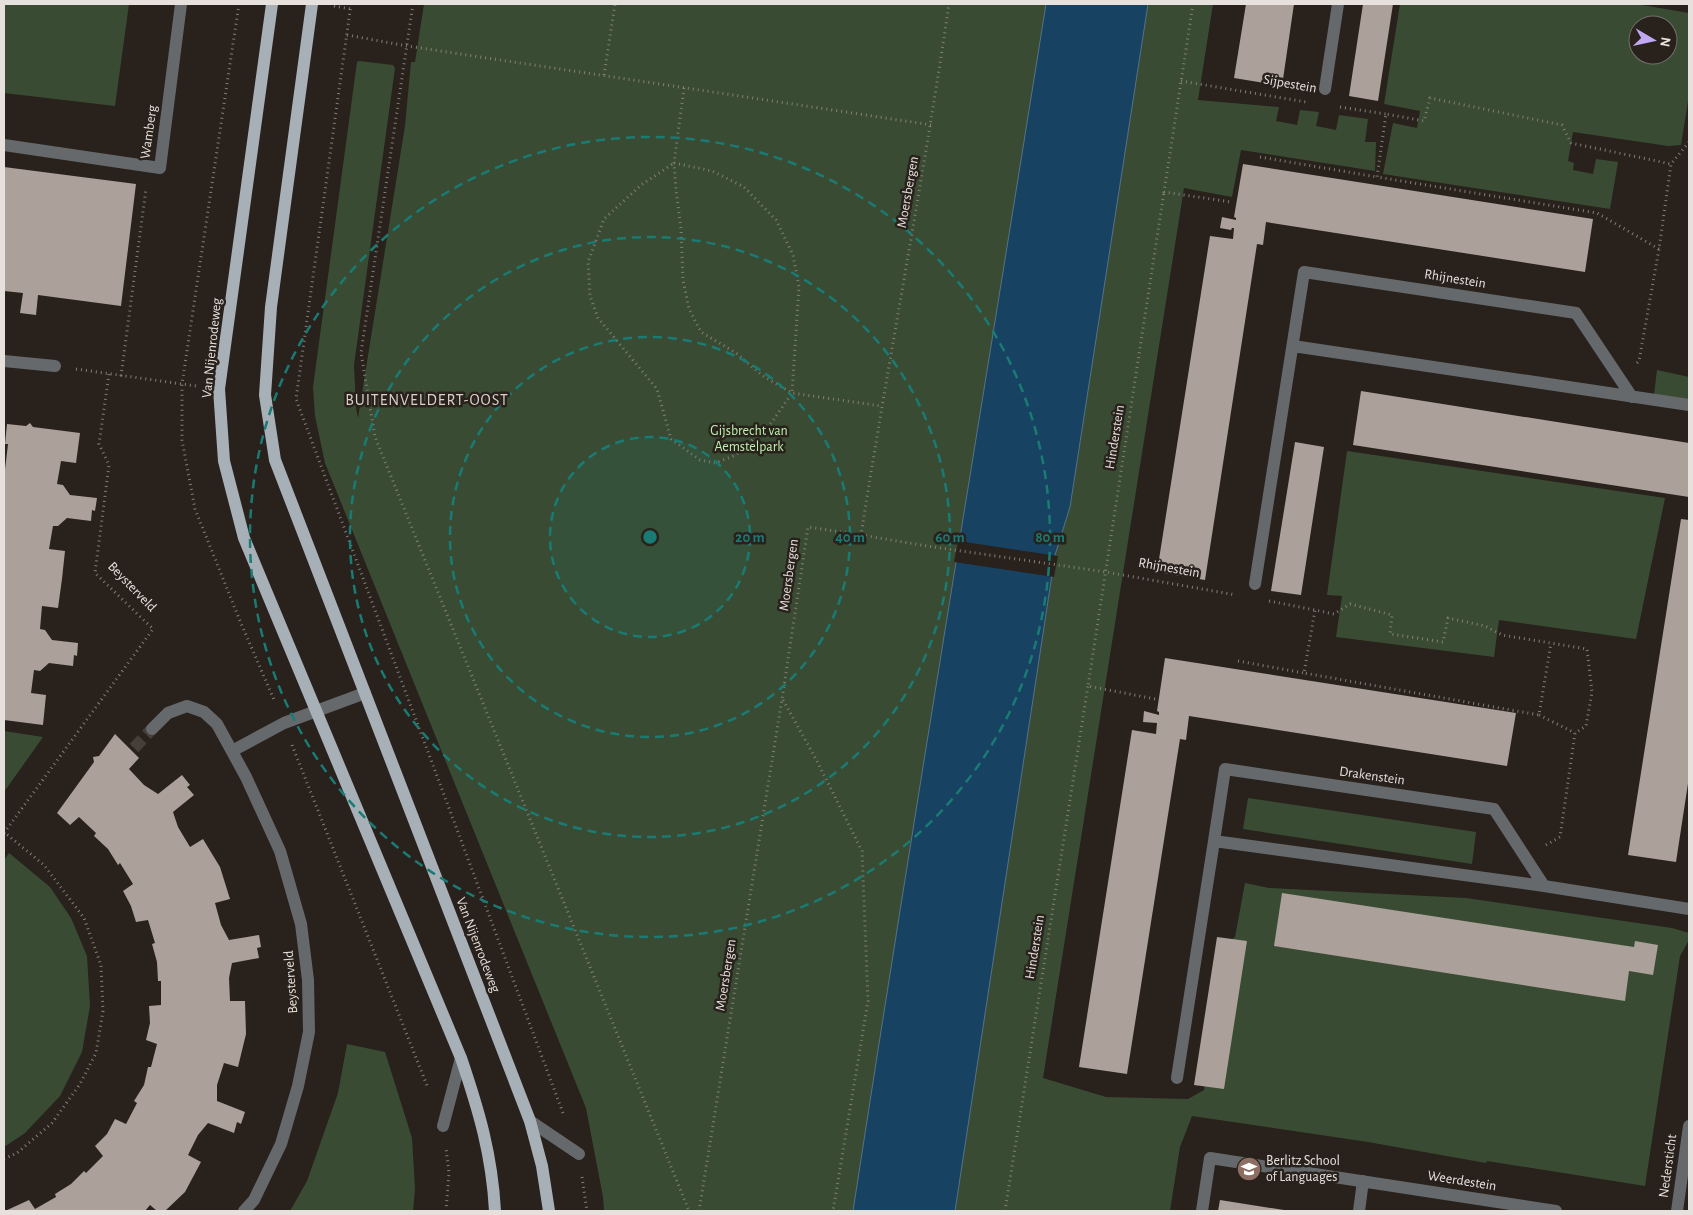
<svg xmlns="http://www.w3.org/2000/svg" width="1693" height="1215" font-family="'Alegreya Sans',sans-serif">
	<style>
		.green { fill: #394c33; fill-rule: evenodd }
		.water { fill: #184262; stroke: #567287 }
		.pier { fill: #29211c }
		.building { fill: #aca09a }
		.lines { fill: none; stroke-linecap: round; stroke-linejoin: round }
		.minor-tunnel { stroke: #463e39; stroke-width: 12; stroke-dasharray: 12 6; stroke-linecap: butt }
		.path { stroke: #847d78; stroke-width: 3; stroke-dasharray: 1 4; stroke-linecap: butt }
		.minor { stroke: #65696c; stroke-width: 12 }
		.major { stroke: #a8b0b7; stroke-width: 12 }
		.ring { fill: none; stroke: #1a7b74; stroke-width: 2.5; stroke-dasharray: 9 6 }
		.labels { text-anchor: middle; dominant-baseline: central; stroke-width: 5; stroke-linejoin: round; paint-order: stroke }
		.street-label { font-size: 14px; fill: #e7e1dd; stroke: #29211c }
		.park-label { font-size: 14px; fill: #bef1b0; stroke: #29211c }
		.poi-label { font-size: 14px; fill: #e7e1dd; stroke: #29211c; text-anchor: start }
		.quarter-label { font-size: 16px; letter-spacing: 1px; fill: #dcd0ca; stroke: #29211c }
		.centre { fill: #1a7b74; stroke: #29211c; stroke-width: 2.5 }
		.ring-label { font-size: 15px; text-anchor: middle; font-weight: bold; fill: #1a7b74; stroke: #29211c; stroke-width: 5; stroke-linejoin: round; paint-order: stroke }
	</style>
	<rect width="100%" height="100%" fill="#29211c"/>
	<!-- green -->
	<path class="green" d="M4,4H129L115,106L4,93Z
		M424,4H1213L1198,100L1279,107L1276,121L1297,125L1300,110L1319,112L1316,126L1336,130L1339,115L1368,119L1365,142H1376L1375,171L1241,150L1232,197L1184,188L1043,1078L1106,1097L1188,1099L1204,1090L1226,944L1235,937L1245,883L1269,888L1466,898L1672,928L1689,933V940L1680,956L1645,1186L1487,1161L1486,1163L1368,1142L1192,1116L1180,1147L1170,1211H604L603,1197L586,1108L325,463L315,416L313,387L357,62L359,61L393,65L395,68L354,365L356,408L358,418L405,126L411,62H415Z
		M1400,4H1636L1689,13V95L1681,145L1668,146L1573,132L1568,161L1574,163L1573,170L1593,174L1596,159L1618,162L1610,209L1383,174L1393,123L1417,128L1420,111L1384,104ZM1638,25H1668V55H1638Z
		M1657,370L1689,377V402L1654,395Z
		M1347,451L1665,498L1636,639L1499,620L1494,657L1336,637L1342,596L1327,595Z
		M4,731L43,737L4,792Z
		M1248,798L1476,832L1472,864L1243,829Z
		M9,853L50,887L71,918L87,956L90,1006L82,1052L60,1096L25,1133L4,1147V860Z
		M347,1044L385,1052L412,1138L415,1189L413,1211H290L307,1181L338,1093Z"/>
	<!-- water -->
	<path class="water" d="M1046,4H1148L1070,507L1055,555L955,1211H853C915,808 982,406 1046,4Z"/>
	<!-- pier -->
	<path class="pier" d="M958,541L1058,556L1054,577L954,562Z"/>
	<!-- building -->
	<path class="building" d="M1246,4H1294L1282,86L1234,78Z
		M1363,4H1393L1378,101L1349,96Z
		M1243,164L1593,219L1585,272L1266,222L1263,245L1257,244L1205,580L1157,572L1210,236L1233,239L1234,228H1232L1231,230L1220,228L1222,217L1236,220V218L1234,217Z
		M4,167L136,184L121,306L38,295L36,315L20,313L23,293L4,291Z
		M1361,391L1689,443V497L1353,445Z
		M30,423L33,427L80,433L76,463L61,461L57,484L63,485L70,495L97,498L95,511L92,510L91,521L67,518L58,526H53L49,549L65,551L62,579L58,608L42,606L40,629L45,630L52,640L78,643L77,656L74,655L73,666L49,663L40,671L34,670L31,693L46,695L43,725L4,720V478L8,444H5L7,424L26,426Z
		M1295,442L1324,447L1301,595L1271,591Z
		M1681,519L1689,520V777L1676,862L1628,855Z
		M1165,658L1516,713L1507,766L1189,716L1186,740L1180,739L1127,1074L1079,1067L1132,730L1156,734L1157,723L1143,722L1144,711L1159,715V712L1157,711Z
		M115,734L139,758L129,769L144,785L158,794L182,775L190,785L187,787L194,795L173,812L178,827L190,847L203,839L220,867L230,899L215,903L221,925L229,940L259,935L261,947L257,948L259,958L232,963L229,978L230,1001H245L246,1034L238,1067L224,1063L217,1085V1101L245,1112L241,1124L237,1122L234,1133L208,1123L198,1135L188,1155L201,1162L185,1192L165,1211H157L150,1205L145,1211H5L29,1200L35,1209L56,1197L55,1194L71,1184L84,1171L86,1173L103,1156L95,1146L107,1134L115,1119L126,1124L137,1103L134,1101L144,1085L148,1067H151L157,1044L146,1040L150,1023L149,1006L161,1005V981H158L157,962L152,944L155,943L148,920L136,922L131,906L123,891L133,884L120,863L118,865L108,849L94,836L96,833L79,817L70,825L57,813L94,762L93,757L99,756Z
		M1282,893L1634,947L1635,941L1658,945L1653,975L1629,971L1625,1001L1274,946Z
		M1217,937L1247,941L1224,1089L1194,1085Z
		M1220,1200L1284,1210V1211H1218Z"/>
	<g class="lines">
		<!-- minor-tunnel -->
		<path class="minor-tunnel" d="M134,748L152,729"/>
		<!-- path -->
		<path class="path" d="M239,4L182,384V440L195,509L240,621L275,702
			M351,4L296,399L563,1113
			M413,4L361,353L375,437L689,1211
			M1193,4L1164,192L1231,202
			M334,6L351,9
			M347,35L407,46L932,125
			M604,75L615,4
			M1181,81L1306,102
			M684,88L674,163L676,190L681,229L683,280L689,309L701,332L736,353L763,376L792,393L881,406
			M1340,107L1386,114
			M1260,157L1377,177
			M674,163L712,171L744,187L776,220L793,255L799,287L792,393L772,422L736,455L715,463L700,460L671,439L657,389L598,318L590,296L588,262L604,219L641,185Z
			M1659,249L1597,213L1377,177L1386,114L1424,121L1430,98L1562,125L1571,143L1671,164
			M1637,363L1639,361L1659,249L1671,164L1689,142
			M76,369L196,386
			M121,376L146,189
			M861,535L927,546L1106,572L1236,595
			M1269,601L1315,610
			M1238,661L1304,673
			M1155,699L1088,686L1164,192
			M783,700L817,761L862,851L868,1001L833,1211
			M1539,715L1575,733
			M292,745L428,1088
			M4,833L153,629L95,573L109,465L99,444L109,374
			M1546,845L1560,837L1575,733L1586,726L1592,692L1587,649L1502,635L1485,626L1448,618L1443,642L1390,634L1392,615L1350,604L1334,614L1315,610L1304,673L1539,715L1551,643
			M4,1159L17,1153L52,1123L80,1084L96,1053L103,1011L101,965L84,918L44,865L4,832
			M582,1177L587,1211
			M446,1211L449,1173L446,1148
			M699,1211L782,699L808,527L861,535C889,357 923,181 949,4
			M1005,1211L1088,686"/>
		<!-- minor -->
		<path class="minor" d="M1325,89L1338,4
			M4,145L160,168L181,4
			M1293,346L1689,405
			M4,361L55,366
			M1255,584L1304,272L1576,313L1632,397
			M152,729L168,713L187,706L204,712L217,724L246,777L280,851L301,924L308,980L309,1032L298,1086L281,1144L254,1200L244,1211
			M232,751L284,723L365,693
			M1544,886L1494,809L1225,769L1214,841L1544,886L1689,909
			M1177,1078L1214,841
			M530,1121L579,1154
			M443,1126L461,1058
			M1202,1211L1210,1158L1556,1211
			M1359,1211L1363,1181
			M1677,1211L1689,1126"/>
		<!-- major -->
		<path class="major" d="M272,4L219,389L224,461L244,538L461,1058C479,1111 492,1155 495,1211
			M312,4L271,307L265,395L275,460L530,1121L542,1166L549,1211"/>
	</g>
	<!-- distance rings -->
	<circle cx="650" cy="537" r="100" fill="#1a7b74" fill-opacity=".12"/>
	<g class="ring">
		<circle cx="650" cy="537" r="100"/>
		<circle cx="650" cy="537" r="200"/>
		<circle cx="650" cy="537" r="300"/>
		<circle cx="650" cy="537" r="400"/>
	</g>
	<!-- icons -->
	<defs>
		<g id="school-disc" transform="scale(1.25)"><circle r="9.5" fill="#8d6e63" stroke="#29211c"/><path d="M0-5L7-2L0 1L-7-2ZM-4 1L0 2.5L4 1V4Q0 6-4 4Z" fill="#fff"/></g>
	</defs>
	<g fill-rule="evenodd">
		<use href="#school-disc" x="1249" y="1169"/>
	</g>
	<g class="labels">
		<!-- street labels -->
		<g class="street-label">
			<text transform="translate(1290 84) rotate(10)">Sijpestein</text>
			<text transform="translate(149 132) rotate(-82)">Wamberg</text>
			<text transform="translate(908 192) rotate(-80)">Moersbergen</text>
			<text transform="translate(1455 279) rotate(9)">Rhijnestein</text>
			<text transform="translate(212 348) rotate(-84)">Van Nijenrodeweg</text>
			<text transform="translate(1115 437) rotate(-81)">Hinderstein</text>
			<text transform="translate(1169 568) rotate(10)">Rhijnestein</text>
			<text transform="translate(789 575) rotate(-82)">Moersbergen</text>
			<text transform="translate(132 587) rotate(46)">Beysterveld</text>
			<text transform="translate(1372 776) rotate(8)">Drakenstein</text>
			<text transform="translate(478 945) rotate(69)">Van Nijenrodeweg</text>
			<text transform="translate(1035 947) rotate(-81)">Hinderstein</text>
			<text transform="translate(726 975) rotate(-81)">Moersbergen</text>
			<text transform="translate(291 982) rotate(-94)">Beysterveld</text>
			<text transform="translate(1668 1166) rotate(-82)">Nedersticht</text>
			<text transform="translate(1462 1181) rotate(9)">Weerdestein</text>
		</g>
		<!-- park labels -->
		<g class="park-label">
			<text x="749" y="431">Gijsbrecht van<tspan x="749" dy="16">Aemstelpark</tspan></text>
		</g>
		<!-- poi labels -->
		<g class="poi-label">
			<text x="1266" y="1161">Berlitz School<tspan x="1266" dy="16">of Languages</tspan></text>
		</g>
		<!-- quarter labels -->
		<g class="quarter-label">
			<text x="427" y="400">BUITENVELDERT-OOST</text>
		</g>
	</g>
	<circle cx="650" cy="537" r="8" class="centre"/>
	<g class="ring-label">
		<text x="750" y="542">20 m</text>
		<text x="850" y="542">40 m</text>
		<text x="950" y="542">60 m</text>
		<text x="1050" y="542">80 m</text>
	</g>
	<!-- border -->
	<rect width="1693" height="1215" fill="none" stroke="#e7e1dd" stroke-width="10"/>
	<!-- north arrow -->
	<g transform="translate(1653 40) rotate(99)"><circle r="24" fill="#29211c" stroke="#756e69"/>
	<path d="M0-4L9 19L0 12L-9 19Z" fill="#c1a8f3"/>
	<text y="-8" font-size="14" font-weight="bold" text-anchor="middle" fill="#e7e1dd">N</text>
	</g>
</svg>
